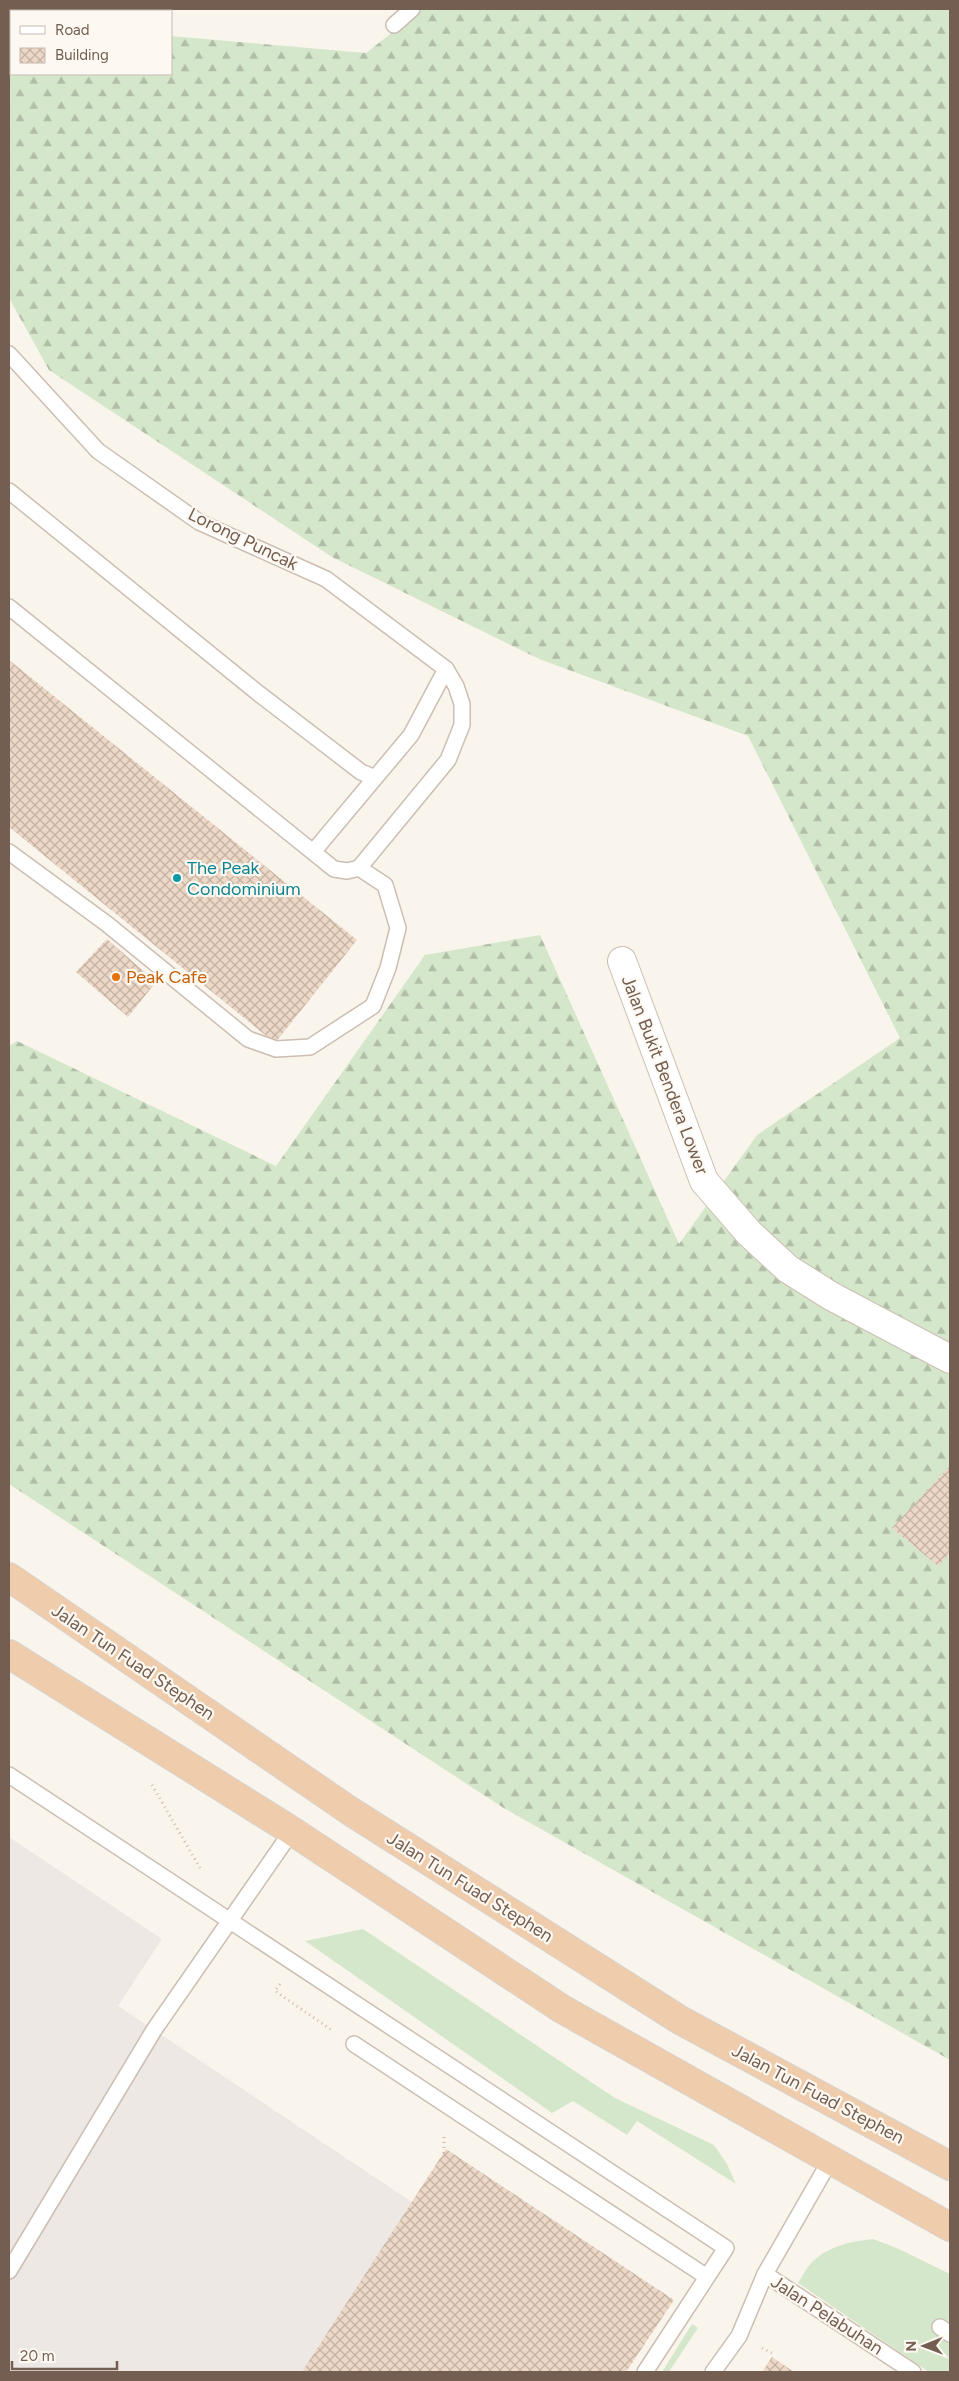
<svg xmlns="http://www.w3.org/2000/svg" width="959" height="2381" font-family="Figtree,sans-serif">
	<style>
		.industrial { fill: #ede8e4 }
		.grass { fill: #d5e7cb }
		.forest { fill: url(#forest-firs) }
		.building { fill: url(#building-cross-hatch) }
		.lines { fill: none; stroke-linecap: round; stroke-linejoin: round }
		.service-casing { stroke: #ccbeb2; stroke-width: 18 }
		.minor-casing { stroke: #ccbeb2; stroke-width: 30 }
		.trunk-casing { stroke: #d8d2ce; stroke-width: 30 }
		.path { stroke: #d2baa9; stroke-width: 3; stroke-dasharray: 1 4; stroke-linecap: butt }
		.service { stroke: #fff; stroke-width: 15 }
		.minor { stroke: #fff; stroke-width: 28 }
		.trunk { stroke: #efccab; stroke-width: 28 }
		.culture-dot { fill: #0f9aa8; stroke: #fdf9f2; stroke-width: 2 }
		.food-dot { fill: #e8710a; stroke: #fdf9f2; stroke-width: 2 }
		.labels { text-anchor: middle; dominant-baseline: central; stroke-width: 4.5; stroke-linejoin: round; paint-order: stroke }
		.street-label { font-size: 18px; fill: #735e51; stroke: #fdf9f2 }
		.culture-label { font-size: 18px; fill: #0d838f; stroke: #fdf9f2; text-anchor: start }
		.food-label { font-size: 18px; fill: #c56008; stroke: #fdf9f2; text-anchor: start }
	</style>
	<defs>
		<pattern id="forest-firs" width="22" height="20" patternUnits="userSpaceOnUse" patternTransform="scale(1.25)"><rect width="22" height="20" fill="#d5e7cb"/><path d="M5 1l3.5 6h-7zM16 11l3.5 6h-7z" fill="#b1bea7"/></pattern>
		<pattern id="building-cross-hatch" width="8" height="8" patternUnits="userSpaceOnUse" patternTransform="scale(1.25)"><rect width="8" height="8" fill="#edd7c6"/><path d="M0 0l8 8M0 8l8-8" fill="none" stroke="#c4b2a3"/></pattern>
	</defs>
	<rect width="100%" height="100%" fill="#faf5ec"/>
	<!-- industrial -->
	<path class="industrial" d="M9,1837L162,1939L118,2006L412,2202L399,2222L626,2372H9Z"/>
	<!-- grass -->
	<path class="grass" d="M363,1929L615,2098L714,2145L727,2164L736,2184L637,2121L627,2135L573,2101L552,2113L305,1941Z
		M873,2239L899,2249L950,2274V2372H929L798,2283C803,2276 807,2266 814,2260C830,2246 852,2241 873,2239Z
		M692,2324L698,2328L669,2372H662Z"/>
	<!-- forest -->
	<path class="forest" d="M9,9H52L55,11H11V74H171V36L366,53L422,9H950V2060L502,1807L9,1484V1046L17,1041L276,1166L425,955L540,935L679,1244L757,1135L900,1038L748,736L539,659L332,557L49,370L9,298Z"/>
	<!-- building -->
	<path class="building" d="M9,660L357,940L275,1043L9,827Z
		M107,939L156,982L128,1017L76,972Z
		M950,1466V1553L938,1566L892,1528Z
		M446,2149L674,2300L626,2372H302Z
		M772,2357L794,2372H762Z"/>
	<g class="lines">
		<!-- service casing -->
		<g class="service-casing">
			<path id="service" d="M394,25L412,9
				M9,354L98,451L199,522L326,579L446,669L456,686L462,704V725L448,760L359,868L347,871L334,869L9,607
				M9,491L258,693L361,772L375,778L411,735L446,669
				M9,852L107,924L248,1039L276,1049L310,1047L373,1006L388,968L398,928L385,885L359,868
				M313,852L375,778
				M9,1775L726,2248L645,2372
				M354,2044L707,2277
				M9,2271L154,2030L292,1831
				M765,2274L913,2372
				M940,2327L950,2334
				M713,2372L739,2336L765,2274L831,2159"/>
		</g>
		<!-- minor casing -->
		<g class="minor-casing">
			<path id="minor" d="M622,961L704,1181L749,1233L788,1269L831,1296L950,1359"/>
		</g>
		<!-- trunk casing -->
		<g class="trunk-casing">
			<path id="trunk" d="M9,1577L350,1811L680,2020L950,2166
				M9,1654L292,1831L562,2009L950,2227"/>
		</g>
		<!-- path -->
		<path class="path" d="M152,1785L200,1868
			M280,1984L275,1991L333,2031
			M444,2153V2135
			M762,2348L774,2354"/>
		<!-- service -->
		<use href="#service" class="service"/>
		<!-- minor -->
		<use href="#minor" class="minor"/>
		<!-- trunk -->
		<use href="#trunk" class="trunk"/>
	</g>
	<!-- markers -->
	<circle class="culture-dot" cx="177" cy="878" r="5"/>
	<circle class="food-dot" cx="116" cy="977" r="5"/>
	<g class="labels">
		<!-- street labels -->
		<g class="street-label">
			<text transform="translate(243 539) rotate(26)">Lorong Puncak</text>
			<text transform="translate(665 1075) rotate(69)">Jalan Bukit Bendera Lower</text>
			<text transform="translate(133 1662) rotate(34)">Jalan Tun Fuad Stephen</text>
			<text transform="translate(470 1887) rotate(32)">Jalan Tun Fuad Stephen</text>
			<text transform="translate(818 2094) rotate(28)">Jalan Tun Fuad Stephen</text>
			<text transform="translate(827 2315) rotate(33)">Jalan Pelabuhan</text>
		</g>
		<!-- culture labels -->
		<g class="culture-label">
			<text x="187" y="868">The Peak<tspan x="187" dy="21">Condominium</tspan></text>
		</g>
		<!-- food labels -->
		<g class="food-label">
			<text x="126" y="977">Peak Cafe</text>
		</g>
	</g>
	<!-- border -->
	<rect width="959" height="2381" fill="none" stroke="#735e51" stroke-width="20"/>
	<!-- legend -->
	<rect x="10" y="10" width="162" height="65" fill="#fdf9f2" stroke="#c6bbb2"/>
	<rect x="20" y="26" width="25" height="8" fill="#ffffff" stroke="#c6bbb2"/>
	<text x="55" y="35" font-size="15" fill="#735e51">Road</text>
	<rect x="20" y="48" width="25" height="15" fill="url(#building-cross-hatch)" stroke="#c6bbb2"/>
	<text x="55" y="60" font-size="15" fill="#735e51">Building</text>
	<!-- north arrow -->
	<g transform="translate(924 2346) rotate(269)" stroke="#fdf9f2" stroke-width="4" paint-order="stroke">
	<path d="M0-4L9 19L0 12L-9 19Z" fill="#735e51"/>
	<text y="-8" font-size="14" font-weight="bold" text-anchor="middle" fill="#735e51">N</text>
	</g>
	<!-- scale -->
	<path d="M12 2361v8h105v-8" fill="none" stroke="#735e51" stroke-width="2.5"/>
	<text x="20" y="2361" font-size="15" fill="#735e51" stroke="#fdf9f2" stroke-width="4" paint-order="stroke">20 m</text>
</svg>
